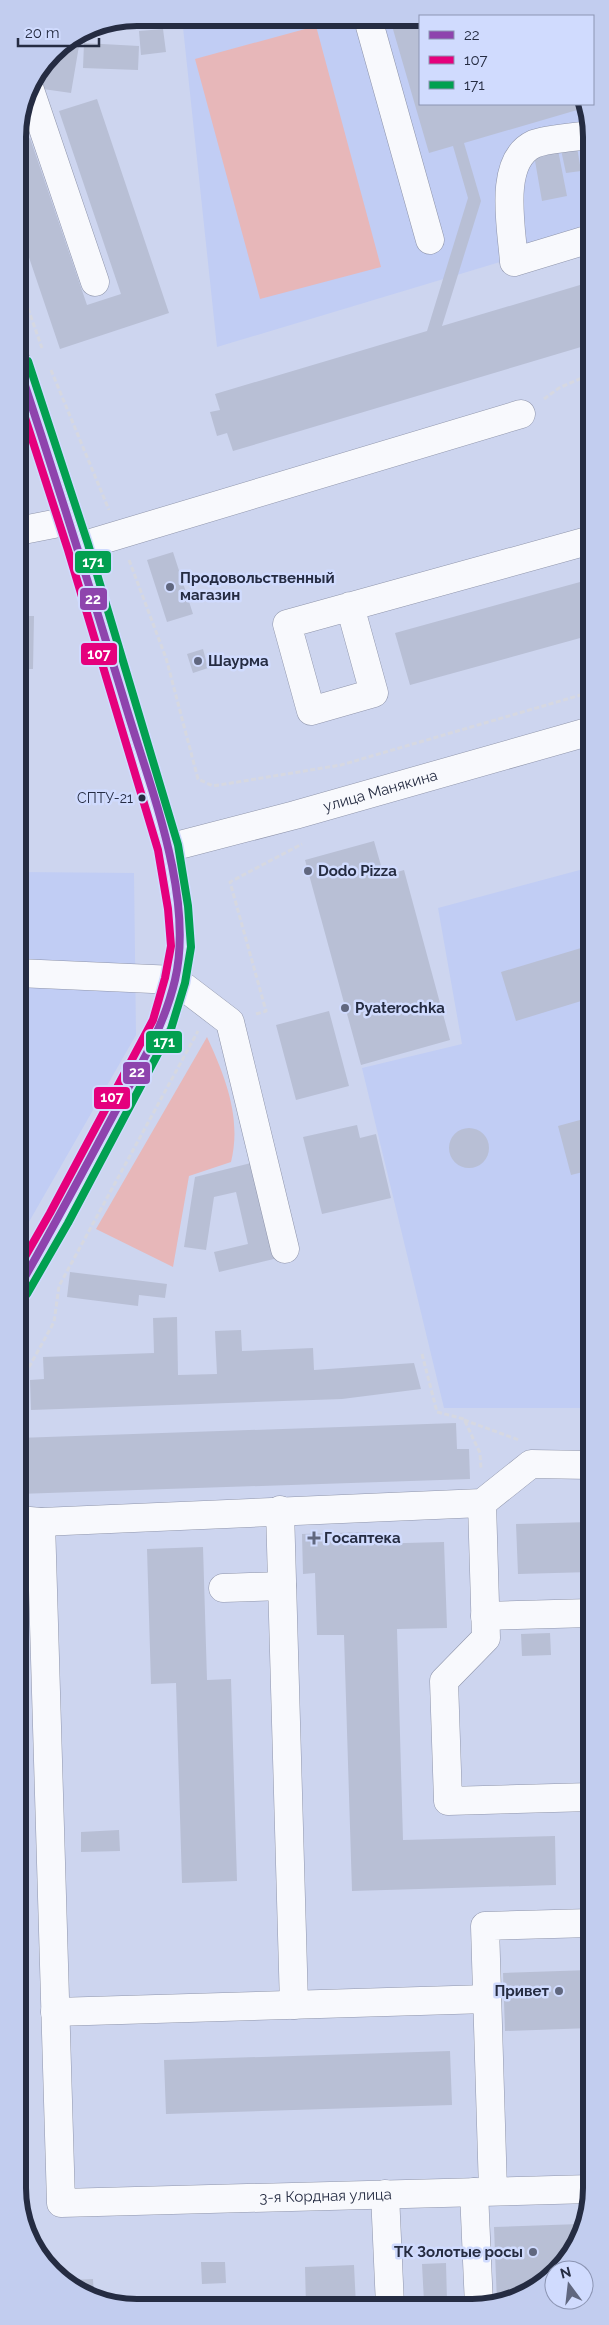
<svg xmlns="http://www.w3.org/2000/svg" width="609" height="2325" font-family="Raleway,sans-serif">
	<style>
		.built { fill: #c1cdf4 }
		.green { fill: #e7b7b9 }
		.building { fill: #b8bfd5 }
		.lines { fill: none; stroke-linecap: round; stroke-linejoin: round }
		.minor-casing { stroke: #8f95ab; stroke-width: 29 }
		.major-casing { stroke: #8f95ab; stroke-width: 29 }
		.path { stroke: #d6d8e1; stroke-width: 3; stroke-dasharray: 5 2.5; stroke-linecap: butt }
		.minor { stroke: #f8f9fd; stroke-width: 28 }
		.major { stroke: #f8f9fd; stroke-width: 28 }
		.bus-1-casing { stroke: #d0dbfe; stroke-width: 11 }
		.bus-2-casing { stroke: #d0dbfe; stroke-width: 11 }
		.bus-3-casing { stroke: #d0dbfe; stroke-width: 11 }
		.bus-1 { stroke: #8e44ad; stroke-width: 8 }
		.bus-2 { stroke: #e5007d; stroke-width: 8 }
		.bus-3 { stroke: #02a050; stroke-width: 8 }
		.poi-dot { fill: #60677f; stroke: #d0dbfe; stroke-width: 2 }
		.bus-dot { fill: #252c42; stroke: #d0dbfe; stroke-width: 2 }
		.labels { text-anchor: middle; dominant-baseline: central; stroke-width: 5; stroke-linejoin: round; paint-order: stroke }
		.bus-label { font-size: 14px; fill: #252c42; stroke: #d0dbfe; text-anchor: end }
		.poi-label { font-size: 15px; font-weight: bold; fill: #252c42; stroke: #d0dbfe; text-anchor: start }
		.street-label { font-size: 15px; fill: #252c42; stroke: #d0dbfe }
		.rim { fill: none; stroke: #252c42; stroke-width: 6 }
		.line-badge { stroke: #d0dbfe; stroke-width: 2 }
		.badge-label { font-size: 14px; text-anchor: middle; font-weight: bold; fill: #fff }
	</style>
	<rect width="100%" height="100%" fill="#cdd5ef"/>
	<!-- built -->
	<path class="built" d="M182,18L420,19V104H582L590,122V235L217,347Z
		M591,867V1408H444L362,1068L462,1044L438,908Z
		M18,872L134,873L136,1035L18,1241Z"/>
	<!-- green -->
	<path class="green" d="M316,26L381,267L260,299L195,59Z
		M207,1037C225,1076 242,1118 231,1162L189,1176L173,1267L96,1229Z"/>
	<!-- building -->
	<path class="building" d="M390,19H420V104H582L584,108L464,143L481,201L442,326L590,282L591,344L233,451L227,433L217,436L210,412L220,410L215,394L427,331L468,198L453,146L429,153Z
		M163,29L166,52L141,55L139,31Z
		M81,34L71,93L43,89L48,60L53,52Z
		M84,43L139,46L138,70L83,68Z
		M97,99L169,313L60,349L18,225V143L30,138L87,305L121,294L59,111Z
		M577,147L581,171L566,173L561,150Z
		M558,150L567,196L542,201L534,155Z
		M173,552L193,614L167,622L147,560Z
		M591,579V635L410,685L395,633Z
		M18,616H34L33,669H18Z
		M203,649L208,668L193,673L187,654Z
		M374,841L384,876L404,870L450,1040L361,1065L305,860Z
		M591,945V998L516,1021L501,972Z
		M329,1011L349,1086L296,1100L276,1025Z
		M591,1117V1170L571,1175L558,1126Z
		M357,1125L360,1138L376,1134L391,1198L322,1214L303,1137Z
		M449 1148a20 20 0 1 1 40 0a20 20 0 1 1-40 0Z
		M255,1162L278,1258L219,1272L214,1252L248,1244L236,1192L214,1197L206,1250L184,1247L195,1177Z
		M70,1272L167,1284L165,1298L139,1295L138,1306L67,1297Z
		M177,1317L178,1375L217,1374L215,1331L241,1330L242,1351L313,1348L314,1370L414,1363L421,1389L342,1399L31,1410L30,1380L44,1379L43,1357L154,1353L153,1318Z
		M456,1423L457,1449H469L470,1479L18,1494V1438Z
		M591,1522V1572L518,1574L516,1524Z
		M366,1532L367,1544L444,1542L447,1628L397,1629L403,1840L555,1836L556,1885L352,1891L344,1635H317L315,1573L303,1574L302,1534Z
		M203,1547L207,1680L231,1679L237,1881L182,1883L176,1683L151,1684L147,1549Z
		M550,1633L551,1655L522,1656L521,1634Z
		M119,1830L120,1851L81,1852V1832Z
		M590,1970L591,2028L505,2031L503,1973Z
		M18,1976L27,2207H20L19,2203Z
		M450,2051L452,2105L166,2114L164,2060Z
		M580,2224V2237L562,2267L554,2270V2273L531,2292L497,2303L494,2227Z
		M201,2262H225L226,2283L202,2284Z
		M446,2263L447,2301L424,2302L422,2264Z
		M354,2265L356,2306H306L305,2267Z
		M93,2279L94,2297L77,2291L70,2285V2280Z"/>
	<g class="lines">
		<!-- minor casing -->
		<g class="minor-casing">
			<g id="minor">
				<path d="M368,19L430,240"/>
				<path d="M29,87L95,282"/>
				<path d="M590,135C576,137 546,139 534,144C497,161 512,230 514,262L590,239"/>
				<path d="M18,531L69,521"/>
				<path d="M78,547L521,414"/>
				<path d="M350,606L374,693L311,711L287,624L591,540"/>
				<path id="s1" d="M168,848L295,815L591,731"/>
				<path d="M18,973L175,980L230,1022L285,1249"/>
				<path d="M482,1503L486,1638L444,1681L448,1801L591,1797"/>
				<path d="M280,1510L294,2005"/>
				<path d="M18,1520L41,1522L482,1503L531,1464L591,1465"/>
				<path id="s2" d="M41,1522L61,2203L591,2189"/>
				<path d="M223,1588L282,1586"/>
				<path d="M485,1616L591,1613"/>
				<path d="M55,2012L487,1999"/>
				<path d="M493,2191L485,1926L591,1923"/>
				<path d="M474,2192L479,2306"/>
				<path d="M385,2194L390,2306"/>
			</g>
		</g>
		<!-- major casing -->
		<g class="major-casing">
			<path id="major" d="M18,364L78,547L168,848L178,908L181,947L175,980L162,1024L59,1218L18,1289"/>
		</g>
		<!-- path -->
		<path class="path" d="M18,280L42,348
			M51,370L109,510
			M544,399L559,388L591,374
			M129,560L166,658L198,779L213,786L341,765L591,692
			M256,1014L266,1011L230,882L302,844
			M422,1354L437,1412L464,1419L480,1453L481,1469
			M18,1387L54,1322L59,1286L198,1031
			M464,1420L519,1440"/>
		<!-- minor -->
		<use href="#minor" class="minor"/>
		<!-- major -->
		<use href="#major" class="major"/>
		<!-- bus-1 casing -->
		<g class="bus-1-casing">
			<path id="bus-1" d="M18,364C55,476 90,587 124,700C148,782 195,895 175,980C164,1027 139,1068 116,1110C84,1170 52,1230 18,1289"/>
		</g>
		<!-- bus-2 casing -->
		<g class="bus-2-casing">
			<path id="bus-2" d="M18,396L68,550L158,850L168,909L171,946L165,978L153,1020L50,1213L18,1269"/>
		</g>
		<!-- bus-3 casing -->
		<g class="bus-3-casing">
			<path id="bus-3" d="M27,1294L68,1223L171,1029L185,983L191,947L188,906L178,845L88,544L28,361"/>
		</g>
		<!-- bus-1 -->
		<use href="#bus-1" class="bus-1"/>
		<!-- bus-2 -->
		<use href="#bus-2" class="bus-2"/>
		<!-- bus-3 -->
		<use href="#bus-3" class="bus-3"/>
	</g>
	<!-- markers -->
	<g class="poi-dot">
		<circle cx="170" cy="587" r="5"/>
		<circle cx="198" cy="661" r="5"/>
		<circle cx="308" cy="871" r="5"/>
		<circle cx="345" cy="1008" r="5"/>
		<path d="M311.5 1530.5h5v5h5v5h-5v5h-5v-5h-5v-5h5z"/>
		<circle cx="559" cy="1991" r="5"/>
		<circle cx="533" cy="2252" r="5"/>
	</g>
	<circle class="bus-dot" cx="142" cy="798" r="4.5"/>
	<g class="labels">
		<!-- bus labels -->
		<g class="bus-label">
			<text x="133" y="798">СПТУ-21</text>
		</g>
		<!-- poi labels -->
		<g class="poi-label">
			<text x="180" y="578">Продовольственный<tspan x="180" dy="17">магазин</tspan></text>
			<text x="208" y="661">Шаурма</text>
			<text x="318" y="871">Dodo Pizza</text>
			<text x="355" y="1008">Pyaterochka</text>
			<text x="324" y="1538">Госаптека</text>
			<text x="549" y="1991" text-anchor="end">Привет</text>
			<text x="523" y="2252" text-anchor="end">ТК Золотые росы</text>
		</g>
		<!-- street labels -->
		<g class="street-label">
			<text stroke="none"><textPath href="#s1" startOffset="220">улица Манякина</textPath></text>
			<text stroke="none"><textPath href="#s2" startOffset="946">3-я Кордная улица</textPath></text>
		</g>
	</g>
	<!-- crop -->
	<path d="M0 0H609V2325H0ZM137 26H472A111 111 0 0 1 583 137V2188A111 111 0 0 1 472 2299H137A111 111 0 0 1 26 2188V137A111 111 0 0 1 137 26Z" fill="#c2cdef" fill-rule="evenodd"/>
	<path class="rim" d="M137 26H472A111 111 0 0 1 583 137V2188A111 111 0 0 1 472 2299H137A111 111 0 0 1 26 2188V137A111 111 0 0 1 137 26Z"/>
	<g class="line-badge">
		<rect x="74" y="550" width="38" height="24" rx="5" fill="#02a050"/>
		<rect x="79" y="587" width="29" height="24" rx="5" fill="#8e44ad"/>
		<rect x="80" y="642" width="38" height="24" rx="5" fill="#e5007d"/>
		<rect x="145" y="1030" width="38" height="24" rx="5" fill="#02a050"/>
		<rect x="122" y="1061" width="29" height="24" rx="5" fill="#8e44ad"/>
		<rect x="93" y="1086" width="38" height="24" rx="5" fill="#e5007d"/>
	</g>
	<g class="badge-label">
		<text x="93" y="567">171</text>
		<text x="93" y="604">22</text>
		<text x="99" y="659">107</text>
		<text x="164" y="1047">171</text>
		<text x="137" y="1077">22</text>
		<text x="112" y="1102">107</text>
	</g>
	<!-- legend -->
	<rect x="419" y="15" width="175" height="90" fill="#d0dbfe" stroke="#8c95b3"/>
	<rect x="429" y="31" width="25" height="8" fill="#8e44ad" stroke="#8c95b3"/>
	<text x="464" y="40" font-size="15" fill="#252c42">22</text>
	<rect x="429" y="56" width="25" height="8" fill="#e5007d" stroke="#8c95b3"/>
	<text x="464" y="65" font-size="15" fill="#252c42">107</text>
	<rect x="429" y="81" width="25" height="8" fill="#02a050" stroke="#8c95b3"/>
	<text x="464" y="90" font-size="15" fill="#252c42">171</text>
	<!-- north arrow -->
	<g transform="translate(569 2285) rotate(345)"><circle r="24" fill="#d0dbfe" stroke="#8c95b3"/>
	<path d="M0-4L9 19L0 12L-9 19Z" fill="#60677f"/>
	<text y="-8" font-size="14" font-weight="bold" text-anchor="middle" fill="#252c42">N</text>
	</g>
	<!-- scale -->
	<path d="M18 38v8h81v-8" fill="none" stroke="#252c42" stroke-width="2.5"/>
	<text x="25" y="38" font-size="15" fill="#252c42" stroke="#d0dbfe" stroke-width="4" paint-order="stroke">20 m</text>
</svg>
